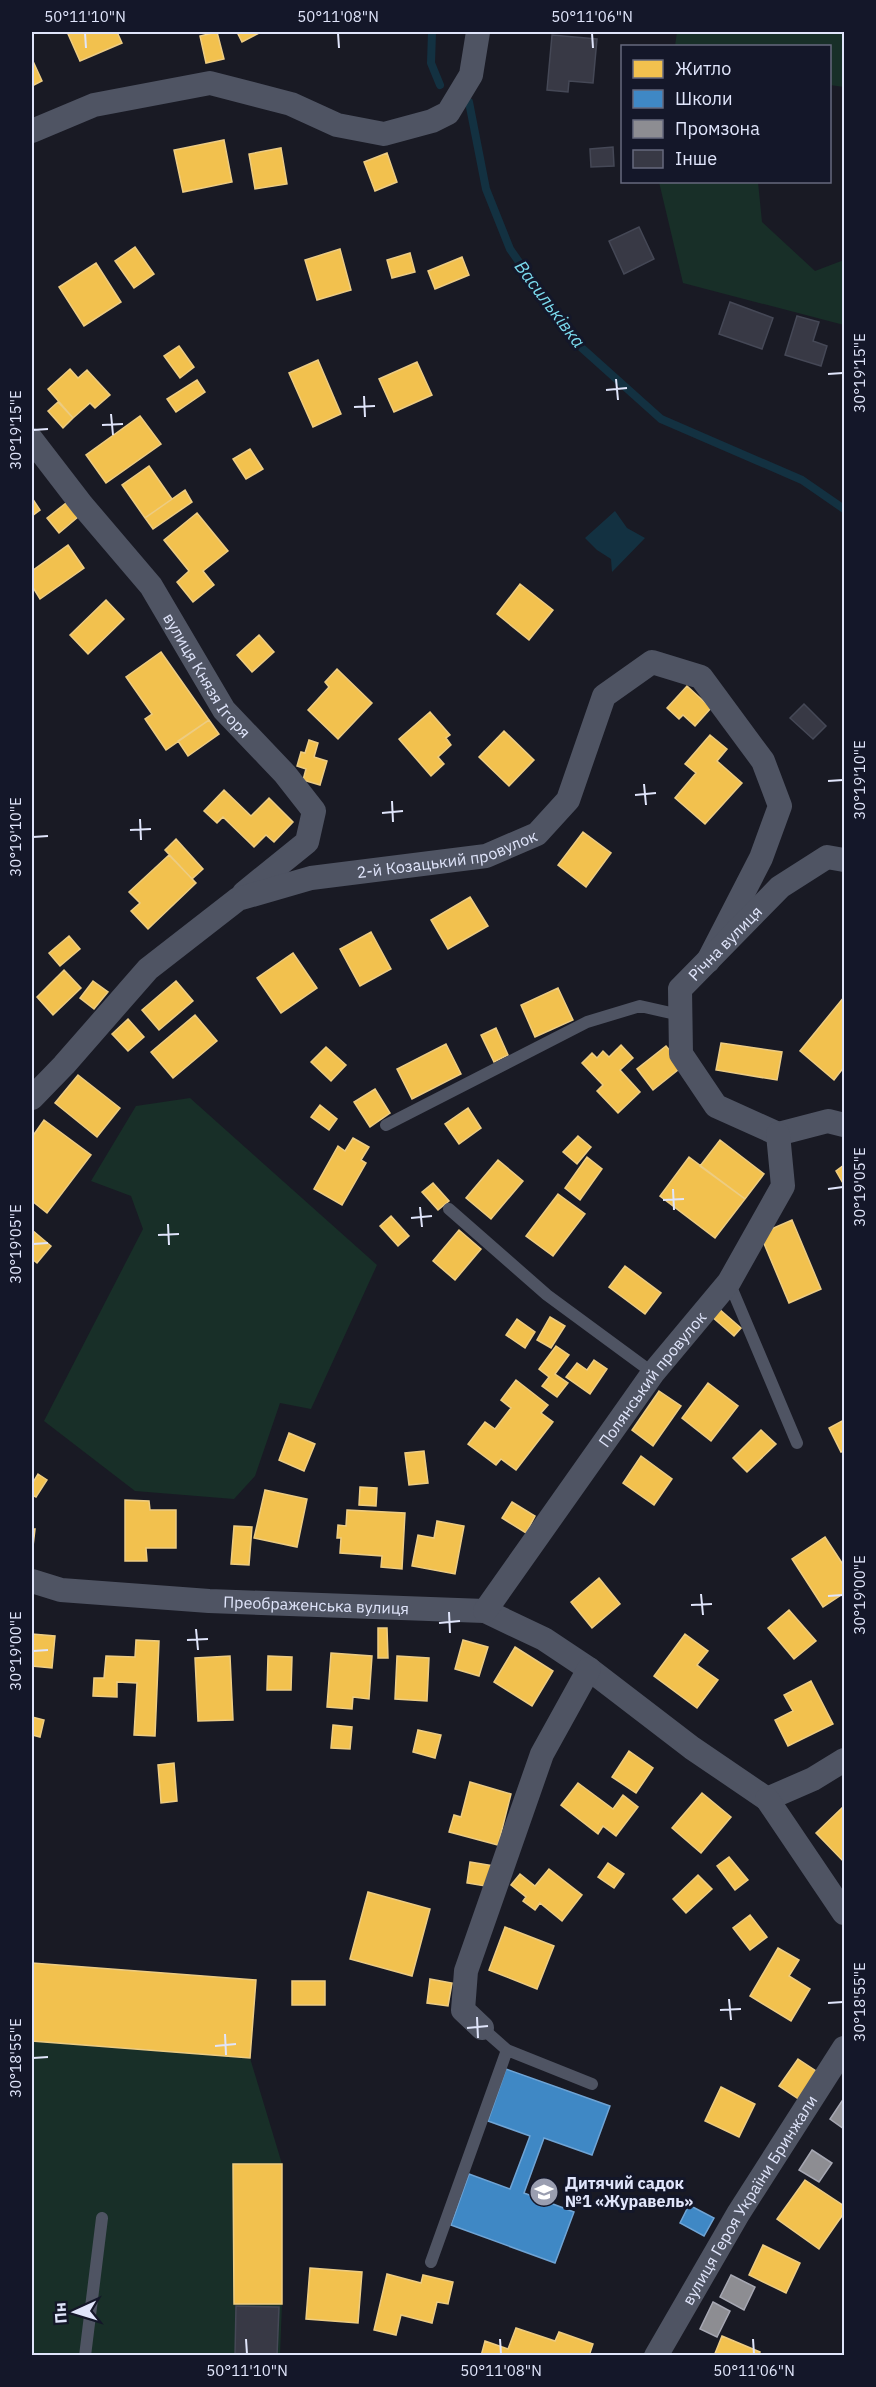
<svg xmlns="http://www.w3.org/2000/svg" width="876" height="2387" font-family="'IBM Plex Sans',sans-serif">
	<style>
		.green { fill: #182f28 }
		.water { fill: #133141 }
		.homes { fill: #f2c14e; stroke: #edcc82; stroke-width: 1.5 }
		.schools { fill: #3f88c5; stroke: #6fa4d5; stroke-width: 1.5 }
		.industry { fill: #8d8d92; stroke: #a6a7b2; stroke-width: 1.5 }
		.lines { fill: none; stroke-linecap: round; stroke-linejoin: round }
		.stream { stroke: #133141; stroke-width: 8 }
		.building { fill: #383945; stroke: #454856; stroke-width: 1.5 }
		.lane { stroke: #4f5463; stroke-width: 12 }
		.street { stroke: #4f5463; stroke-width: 24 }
		.ticks { fill: none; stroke: #e0e5fb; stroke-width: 2 }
		.labels { text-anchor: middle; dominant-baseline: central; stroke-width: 6; stroke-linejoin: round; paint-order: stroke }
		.street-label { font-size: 16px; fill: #e0e5fb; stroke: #141729 }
		.poi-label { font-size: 16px; font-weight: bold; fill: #e0e5fb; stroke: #141729; text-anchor: start }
		.water-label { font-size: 18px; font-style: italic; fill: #7bdbee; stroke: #141729 }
		.neatline { fill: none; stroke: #e0e5fb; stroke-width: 2 }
		.ticks-label { font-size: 15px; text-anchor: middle; fill: #e0e5fb }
	</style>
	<rect width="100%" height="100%" fill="#191a24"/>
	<!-- green -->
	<path class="green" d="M677,32H844V87L830,85V46H675Z
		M659,182H758L762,222L815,271L844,260V325L683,283Z
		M190,1098L377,1265L311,1409L280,1403L255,1476L234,1499L135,1491L44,1421L143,1229L131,1196L91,1181L136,1106Z
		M32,1963L256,1980L250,2058L282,2164V2304L280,2355H32Z"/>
	<!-- water -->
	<path class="water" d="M615,511L627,528L645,538L612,572L611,559L597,550L585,538Z"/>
	<!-- homes -->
	<path class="homes" d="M73,32H117L122,43L80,61L68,34Z
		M217,32L224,59L206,63L200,36Z
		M237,32H261L242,42Z
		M32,59L42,81L32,86Z
		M224,140L232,182L183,192L174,150Z
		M281,148L287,184L255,189L249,154Z
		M387,153L397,182L375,191L364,162Z
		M135,247L154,274L134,288L115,261Z
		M340,249L351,290L317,300L305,260Z
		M410,253L415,272L392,278L387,260Z
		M462,257L469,275L435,289L428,271Z
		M96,263L121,302L84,326L59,287Z
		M179,346L194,367L180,378L164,356Z
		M318,360L341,414L313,427L289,373Z
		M417,362L432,395L394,412L379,379Z
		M70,369L78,378L87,370L110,395L95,408L90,403L73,418L48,389Z
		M197,380L205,392L176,412L167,399Z
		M58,402L73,418L63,428L48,411Z
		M140,416L161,444L106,483L86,455Z
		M250,449L263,469L246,479L233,459Z
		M149,466L172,499L145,518L122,485Z
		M185,490L192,502L153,529L145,518Z
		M32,498L40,510L32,516Z
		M66,503L78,517L59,533L47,518Z
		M197,513L228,551L203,571L214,585L193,602L177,582L189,571L164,540Z
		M68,545L84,568L40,599L32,586V571Z
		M520,584L553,610L529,640L497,614Z
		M106,600L124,619L88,654L70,635Z
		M259,635L274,652L252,672L237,655Z
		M161,652L209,720L166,750L145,719L152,714L126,677Z
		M337,669L372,703L338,739L308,710L329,687L325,682Z
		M687,686L711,708L695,726L683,715L679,719L667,708Z
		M430,712L450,735L446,738L451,745L438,757L444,764L431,776L399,739Z
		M209,720L219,734L188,756L178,741Z
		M504,731L534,760L509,786L479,757Z
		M710,735L727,749L717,761L742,783L705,824L675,798L696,773L685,764Z
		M309,740L318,743L314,757L327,761L320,785L303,780L306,769L297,766L301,752L305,753Z
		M224,790L251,816L269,798L293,822L274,842L266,835L254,847L223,817L217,823L204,811Z
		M583,832L611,853L586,887L558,865Z
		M176,839L203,869L192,879L165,850Z
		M169,855L196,883L148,929L131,911L140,903L129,892Z
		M470,897L488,926L448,949L431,920Z
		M371,932L391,969L360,986L340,949Z
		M69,936L80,949L60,966L49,953Z
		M293,953L317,988L281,1013L257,978Z
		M64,970L81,988L53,1015L37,997Z
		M93,981L108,992L94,1009L80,998Z
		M176,981L193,1001L159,1030L142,1010Z
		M558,988L573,1020L535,1037L521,1005Z
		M844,997V1067L834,1080L800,1051Z
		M195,1015L217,1041L173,1078L151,1052Z
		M128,1019L144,1037L128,1051L112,1034Z
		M496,1028L508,1055L494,1062L481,1035Z
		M721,1043L782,1052L777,1080L716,1070Z
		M446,1044L461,1074L412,1099L397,1069Z
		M621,1045L633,1058L620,1070L640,1092L618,1113L597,1091L603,1085L582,1063L592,1053L597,1058L603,1051L609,1057Z
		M666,1046L683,1066L653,1090L637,1069Z
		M326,1047L346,1065L331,1081L311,1062Z
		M78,1075L120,1108L97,1137L55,1103Z
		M375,1089L390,1113L370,1127L354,1102Z
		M320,1105L337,1119L329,1130L311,1117Z
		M468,1108L481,1128L459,1144L445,1124Z
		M44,1120L91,1155L47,1213L32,1201V1137Z
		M578,1136L591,1147L577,1164L563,1152Z
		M353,1138L369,1147L361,1160L366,1163L342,1205L314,1189L338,1146L345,1151Z
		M720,1140L764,1174L745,1199L700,1166Z
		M587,1157L602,1169L580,1200L565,1188Z
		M689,1157L745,1199L715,1238L660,1196Z
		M498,1160L523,1181L491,1219L466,1198Z
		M844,1165V1185L836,1171Z
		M433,1183L449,1201L438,1210L422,1192Z
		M558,1194L585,1214L553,1256L526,1236Z
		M391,1216L409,1236L398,1246L380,1226Z
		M792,1220L821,1289L789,1303L760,1234Z
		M32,1230L51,1246L37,1263L32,1259Z
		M459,1230L481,1249L455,1280L433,1261Z
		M625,1266L661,1293L645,1314L609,1287Z
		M718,1308L741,1328L734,1336L711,1316Z
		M550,1317L565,1326L551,1348L537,1340Z
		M517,1319L535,1332L525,1348L506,1335Z
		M556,1346L569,1355L555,1374L568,1383L557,1397L542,1386L549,1377L539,1369Z
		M594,1360L607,1369L590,1394L566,1377L577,1363L587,1370Z
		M516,1380L548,1405L541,1413L553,1422L516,1470L501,1459L496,1465L468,1444L485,1422L495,1429L511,1408L501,1400Z
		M708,1383L738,1406L711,1441L682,1418Z
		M659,1391L681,1406L653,1446L632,1430Z
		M844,1420V1451L841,1452L829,1428Z
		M761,1430L776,1444L747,1472L733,1458Z
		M289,1433L315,1444L304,1471L279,1460Z
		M424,1451L428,1483L409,1485L405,1453Z
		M641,1456L672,1479L654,1505L623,1483Z
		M38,1474L47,1480L36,1497L32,1495V1484Z
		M360,1487L377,1488L376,1506L359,1505Z
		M265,1490L307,1499L297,1547L254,1538Z
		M125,1500L149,1501L150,1510H176V1548H146L147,1561H125Z
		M512,1502L535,1516L526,1533L502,1518Z
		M347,1510L405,1513L402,1569L381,1567L382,1556L340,1553L341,1538H337L338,1525L346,1526Z
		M437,1521L464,1526L455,1574L412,1566L418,1535L434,1538Z
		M234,1526L252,1527L249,1565L231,1564Z
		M32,1529H35L32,1555Z
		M825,1537L844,1566V1593L823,1607L792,1559Z
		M599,1578L620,1604L592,1628L571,1602Z
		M789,1610L816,1641L794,1659L768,1628Z
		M378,1628H387L388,1658H378Z
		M32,1634L55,1636L52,1668L32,1666Z
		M685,1634L708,1651L697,1665L718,1680L697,1708L654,1676Z
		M136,1640L159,1641L155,1736L134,1735L137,1683L117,1682V1697L93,1696L94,1678H104L106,1656L135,1657Z
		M463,1640L488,1647L479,1676L455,1669Z
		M515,1647L553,1671L532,1706L494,1682Z
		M331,1653L372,1656L369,1699L353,1697L352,1709L327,1707Z
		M230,1656L233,1720L198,1721L195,1658Z
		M268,1656L292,1657L291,1690H267Z
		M397,1656L429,1658L427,1701L395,1699Z
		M811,1681L833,1724L788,1746L775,1720L793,1711L784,1695Z
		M32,1717L44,1720L40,1737L32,1735Z
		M333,1725L352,1727L350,1749L331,1748Z
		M418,1730L441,1735L435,1758L413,1752Z
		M629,1751L653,1768L636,1793L612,1777Z
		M174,1763L177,1801L161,1803L158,1765Z
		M470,1782L511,1794L498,1845L449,1832L454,1815L461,1817Z
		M578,1783L613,1809L623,1795L638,1807L616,1836L603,1826L598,1834L561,1805Z
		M702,1793L731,1817L701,1853L672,1828Z
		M844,1806V1862L816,1833Z
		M729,1857L748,1880L735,1890L717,1866Z
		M470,1862L495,1866L491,1887L467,1883Z
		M608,1863L624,1874L614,1888L598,1877Z
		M549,1869L582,1895L562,1921L540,1903L535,1910L523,1901L526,1897L511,1885L520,1874L535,1886Z
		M698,1875L712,1889L686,1913L673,1899Z
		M368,1892L430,1909L412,1976L350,1959Z
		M750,1915L767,1937L750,1950L733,1928Z
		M505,1927L554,1946L537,1989L489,1970Z
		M778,1948L799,1960L789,1976L810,1989L791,2021L750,1996Z
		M32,1963L256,1980L250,2058L32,2041Z
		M430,1979L452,1983L448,2006L427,2003Z
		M292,1981H325V2005H292Z
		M798,2059L819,2073L800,2100L779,2086Z
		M721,2087L755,2104L739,2137L705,2121Z
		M233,2164H282V2304H234Z
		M805,2180L844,2206V2213L819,2249L777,2219Z
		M763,2245L800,2263L786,2293L749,2275Z
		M310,2268L362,2272L358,2323L306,2319Z
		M387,2274L421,2283L423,2275L453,2282L448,2304L437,2302L432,2323L401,2315L396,2335L374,2330Z
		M516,2328L555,2341L559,2332L593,2344L589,2356H481L485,2341L508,2349Z
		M722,2336L760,2352L759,2356H714Z"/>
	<!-- schools -->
	<path class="schools" d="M506,2069L610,2106L592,2155L544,2138L524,2193L574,2212L555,2263L451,2225L469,2174L510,2189L530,2136L488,2121Z
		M689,2205L714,2218L704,2236L680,2223Z"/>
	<!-- industry -->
	<path class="industry" d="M844,2098V2129L830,2119Z
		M812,2150L832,2163L819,2182L799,2170Z
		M731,2275L755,2287L744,2310L720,2297Z
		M713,2302L730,2311L717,2337L700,2329Z"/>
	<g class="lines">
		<!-- stream -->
		<path class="stream" d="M432,32L431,63L440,85
			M469,102L486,189L510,249L574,341L661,419L802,480L844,509"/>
	</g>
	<!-- building -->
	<path class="building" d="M552,35L597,39L593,83L569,81L568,92L547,90Z
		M613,147L614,166L591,167L590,149Z
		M639,227L654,259L624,274L609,241Z
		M730,302L773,318L762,349L719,334Z
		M797,316L819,322L813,341L827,346L821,366L785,355Z
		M804,704L826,726L813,739L790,718Z
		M236,2306L279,2307L277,2356H235Z"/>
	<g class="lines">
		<!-- lane -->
		<path class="lane" d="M386,1125L587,1022L640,1006L680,1015
			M449,1209L547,1295L653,1373
			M729,1282L797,1443
			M482,2028L507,2050L592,2084
			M431,2262L507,2050
			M85,2356L102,2218"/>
		<!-- street -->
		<g class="street">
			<path d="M32,131L94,105L210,83L291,104L337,125L384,134L432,121L448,113L471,75L478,32"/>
			<path id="s1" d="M32,440L82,505L151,586L224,710L285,774L314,811L307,842L244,893"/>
			<path id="s2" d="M32,1098L64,1065L148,969L238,899L311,878L486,856L537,834L568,800L604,696L652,662L701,677L763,761L780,806L761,858L708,961"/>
			<path id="s3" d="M778,1134L716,1106L681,1054L680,989L780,887L827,857L844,860"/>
			<path d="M778,1134L828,1121L844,1125"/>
			<path id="s4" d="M32,1581L61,1590L209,1601L485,1611L544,1639L589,1669L692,1748L767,1799L813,1779L844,1760"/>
			<path id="s5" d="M485,1611L653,1373L729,1282L783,1186L778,1134"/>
			<path d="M767,1799L844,1913"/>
			<path d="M482,2028L463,2010L466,1971L542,1754L589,1669"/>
			<path id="s6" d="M656,2356L738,2214L844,2048"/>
		</g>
	</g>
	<!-- ticks -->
	<path class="ticks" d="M85,33L86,48M338,33L339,48M592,33L593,48M828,374L843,373M616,379L618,400M606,390L627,388M364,396L365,417M354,407L375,406M111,414L113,435M102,425L123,424M33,430L48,429M828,781L843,780M644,784L646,805M635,795L656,793M392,801L393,822M382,813L403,811M140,819L141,840M130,830L151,829M33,837L48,836M673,1189L674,1210M828,1189L843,1187M663,1200L684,1199M420,1207L422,1227M411,1218L432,1216M168,1224L169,1245M158,1235L179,1234M33,1244L48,1243M701,1594L703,1615M828,1596L843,1595M691,1605L712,1604M449,1612L450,1633M439,1623L460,1621M196,1629L198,1650M187,1640L208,1639M33,1651L48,1650M729,1999L731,2020M828,2003L843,2002M720,2010L741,2009M477,2017L478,2038M467,2028L488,2026M225,2034L226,2055M215,2046L236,2044M33,2058L48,2057M246,2339L247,2354M500,2339L501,2354M753,2339L754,2354"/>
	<!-- icons -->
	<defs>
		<g id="school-disc" transform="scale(1.5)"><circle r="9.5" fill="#9a9eb0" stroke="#141729"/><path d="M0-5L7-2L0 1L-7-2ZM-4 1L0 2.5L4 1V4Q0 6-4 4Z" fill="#fff"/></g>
	</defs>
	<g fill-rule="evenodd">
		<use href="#school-disc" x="544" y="2192"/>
	</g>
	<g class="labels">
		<!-- street labels -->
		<g class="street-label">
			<text stroke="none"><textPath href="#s1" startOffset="294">вулиця Князя Ігоря</textPath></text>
			<text stroke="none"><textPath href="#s2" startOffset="502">2-й Козацький провулок</textPath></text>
			<text stroke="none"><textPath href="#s3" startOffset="260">Річна вулиця</textPath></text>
			<text stroke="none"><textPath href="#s5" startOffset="286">Полянський провулок</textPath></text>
			<text stroke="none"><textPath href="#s4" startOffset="286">Преображенська вулиця</textPath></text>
			<text stroke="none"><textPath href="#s6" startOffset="182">вулиця Героя України Бринжали</textPath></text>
		</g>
		<!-- poi labels -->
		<g class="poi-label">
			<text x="565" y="2183">Дитячий садок<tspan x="565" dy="18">№1 «Журавель»</tspan></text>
		</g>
		<!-- water labels -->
		<g class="water-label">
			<text transform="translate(550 304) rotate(53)">Васильківка</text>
		</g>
	</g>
	<!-- border -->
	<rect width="876" height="2387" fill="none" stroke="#141729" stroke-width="66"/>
	<!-- legend -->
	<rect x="621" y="45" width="210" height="138" fill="#141729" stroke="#66697d" stroke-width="1.5"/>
	<rect x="633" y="60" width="30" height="18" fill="#f2c14e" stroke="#66697d" stroke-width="1.5"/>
	<text x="675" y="75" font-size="18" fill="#e0e5fb">Житло</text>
	<rect x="633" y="90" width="30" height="18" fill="#3f88c5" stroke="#66697d" stroke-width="1.5"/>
	<text x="675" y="105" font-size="18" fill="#e0e5fb">Школи</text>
	<rect x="633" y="120" width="30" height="18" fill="#8d8d92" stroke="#66697d" stroke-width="1.5"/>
	<text x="675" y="135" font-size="18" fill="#e0e5fb">Промзона</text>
	<rect x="633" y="150" width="30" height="18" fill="#383945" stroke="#66697d" stroke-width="1.5"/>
	<text x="675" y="165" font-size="18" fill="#e0e5fb">Інше</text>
	<!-- north arrow -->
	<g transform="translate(75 2312) rotate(266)" stroke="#141729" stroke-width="4.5" paint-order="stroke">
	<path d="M0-4.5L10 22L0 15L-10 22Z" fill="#e0e5fb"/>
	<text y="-9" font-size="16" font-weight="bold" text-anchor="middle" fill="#e0e5fb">Пн</text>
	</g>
	<rect x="33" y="33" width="810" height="2321" class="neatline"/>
	<g class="ticks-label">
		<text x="85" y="22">50°11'10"N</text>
		<text x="338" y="22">50°11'08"N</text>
		<text x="592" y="22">50°11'06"N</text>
		<text transform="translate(860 373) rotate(-90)" y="5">30°19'15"E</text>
		<text transform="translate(16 430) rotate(-90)" y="5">30°19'15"E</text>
		<text transform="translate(860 780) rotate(-90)" y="5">30°19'10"E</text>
		<text transform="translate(16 837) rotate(-90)" y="5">30°19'10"E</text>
		<text transform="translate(860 1187) rotate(-90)" y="5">30°19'05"E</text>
		<text transform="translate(16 1244) rotate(-90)" y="5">30°19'05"E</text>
		<text transform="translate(860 1595) rotate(-90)" y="5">30°19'00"E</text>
		<text transform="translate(16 1651) rotate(-90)" y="5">30°19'00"E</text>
		<text transform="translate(860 2002) rotate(-90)" y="5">30°18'55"E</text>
		<text transform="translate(16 2058) rotate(-90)" y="5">30°18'55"E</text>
		<text x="247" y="2376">50°11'10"N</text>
		<text x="501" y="2376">50°11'08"N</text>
		<text x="754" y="2376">50°11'06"N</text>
	</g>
</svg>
